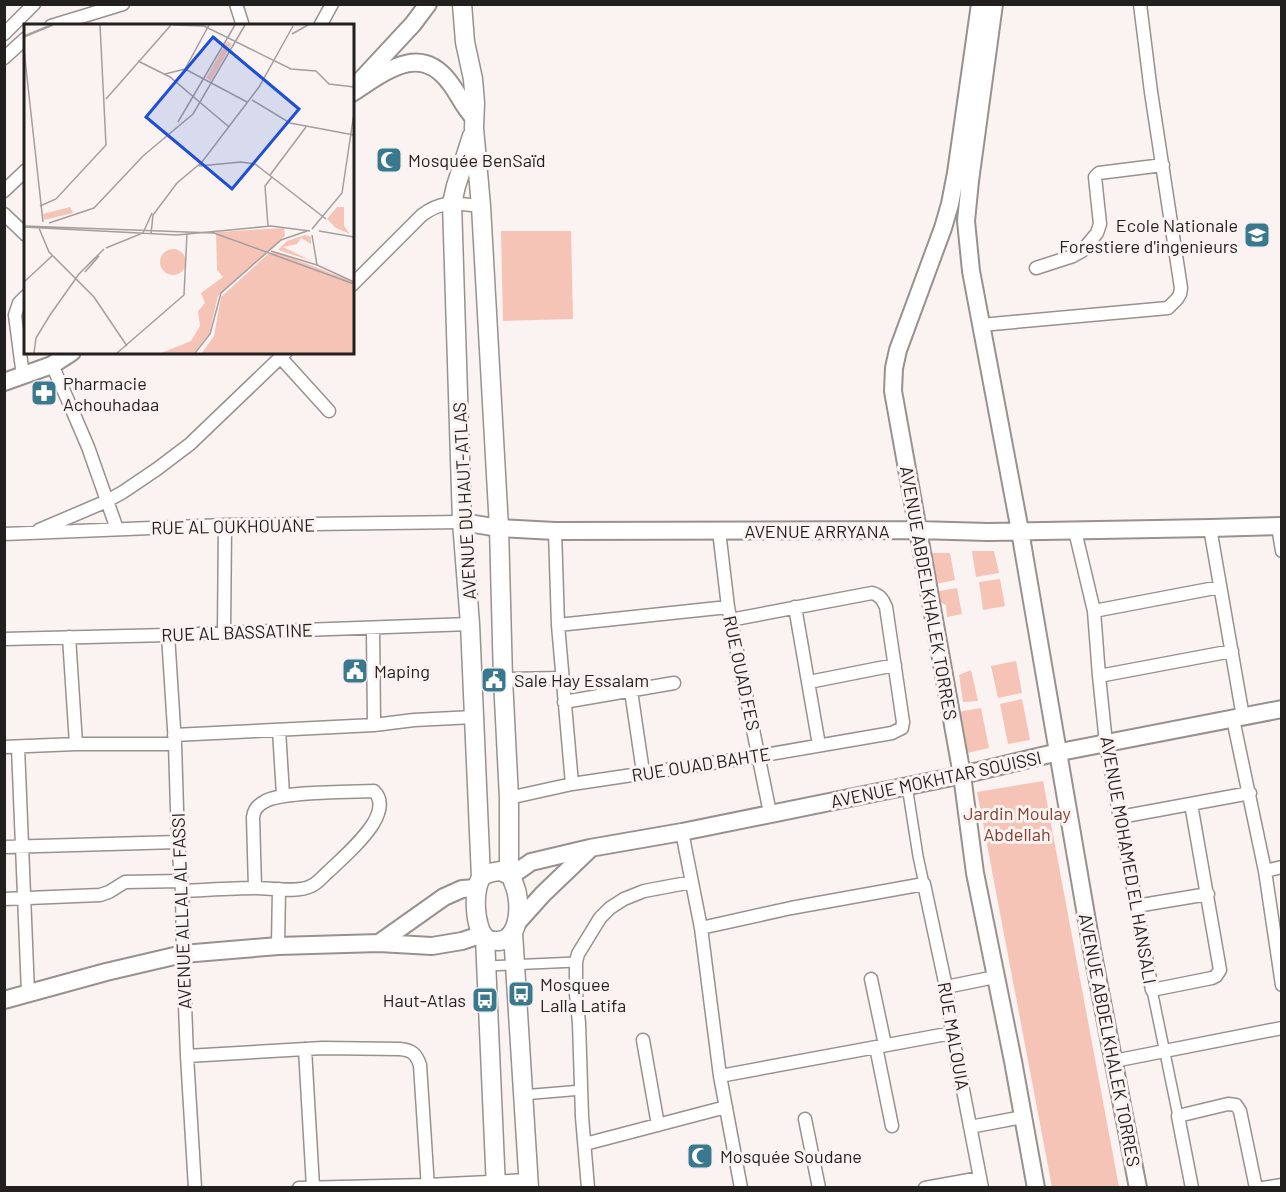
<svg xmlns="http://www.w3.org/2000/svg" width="1286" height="1192" font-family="Barlow,sans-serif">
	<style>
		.green { fill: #f6c4b6 }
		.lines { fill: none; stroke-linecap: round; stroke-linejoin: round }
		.pedestrian-casing { stroke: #97918f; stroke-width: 12 }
		.minor-casing { stroke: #97918f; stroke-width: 15 }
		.tertiary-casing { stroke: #97918f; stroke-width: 20 }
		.secondary-casing { stroke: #97918f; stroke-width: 21 }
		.pedestrian { stroke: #fff; stroke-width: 9 }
		.minor { stroke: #fff; stroke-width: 12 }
		.tertiary { stroke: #fff; stroke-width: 16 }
		.secondary { stroke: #fff; stroke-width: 18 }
		.labels { text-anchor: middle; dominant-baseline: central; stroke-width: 6; stroke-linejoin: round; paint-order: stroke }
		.poi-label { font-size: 18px; fill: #221f1f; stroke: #faf3f1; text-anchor: start }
		.street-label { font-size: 18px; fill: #221f1f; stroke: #faf3f1 }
		.park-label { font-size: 18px; fill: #813f2d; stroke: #faf3f1 }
		.inset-road { fill: none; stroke: #a49e9d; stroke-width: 1.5 }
		.view { fill: #1d4ed8; fill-opacity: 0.15; stroke: #1d4ed8; stroke-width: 3 }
		.inset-edge { fill: none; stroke: #221f1f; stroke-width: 3 }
	</style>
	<rect width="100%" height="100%" fill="#faf3f1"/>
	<!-- green -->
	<path class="green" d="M571,231L573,319L503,321L501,231Z
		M972,551H994L999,573L976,577Z
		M929,553H950L955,580L935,584Z
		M1000,579L1005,606L983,610L979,582Z
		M957,588L962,614L947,617L946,605L936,600L934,592Z
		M1016,661L1022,693L998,698L991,666Z
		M971,670L978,701L963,702L959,675Z
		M1022,699L1030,740L1008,744L1000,704Z
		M981,708L989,748L967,753L958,712Z
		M1043,781L1119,1187H1052L977,792Z"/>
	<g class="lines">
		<!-- pedestrian casing -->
		<g class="pedestrian-casing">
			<path id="pedestrian" d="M907,786L918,856L924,884
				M487,966L576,962
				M1152,990L1178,1116
				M522,1095L582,1090"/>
		</g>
		<!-- minor casing -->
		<g class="minor-casing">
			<path id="minor" d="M236,4L243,26
				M51,26L123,4
				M320,26L332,4
				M4,34L34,4
				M4,58L26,38
				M4,191L26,170
				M4,214L26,235
				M1036,268L1073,256L1082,251L1097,233L1100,224L1095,177L1099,173L1163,165
				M352,285L422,215C444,199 456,204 481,206
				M981,325L1168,308L1177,299L1180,294L1181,288L1151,92L1140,4
				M281,358L329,411
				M52,365L70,405L88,447L117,529
				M23,376L15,315L19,303L26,296
				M1278,526L1282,551
				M1210,528L1243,717
				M39,530L107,501L123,492L157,469L190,444L286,352
				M555,531L558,625L572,784
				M719,531L728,607L770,813
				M1075,531L1094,611L1099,676L1106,743L1152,990L1212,978L1216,976L1220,970L1191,804
				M4,534L225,525L462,522
				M795,607L819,745
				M1094,611L1220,587
				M558,625L728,607
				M373,628L374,725
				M224,632L225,525
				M168,635L175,744L178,842L182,891L183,954L187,1056L195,1188
				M69,637L76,744
				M4,639L168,635L470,624
				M1099,676L1232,651
				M503,679L562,678
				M809,682L895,665
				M631,691L643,772
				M564,702L674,683
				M1233,719L1265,871L1282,985
				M279,730L283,795
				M174,735L374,725L414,720L474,717
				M4,747L76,744H175
				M18,747L28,993
				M509,798L572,784L759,756L892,733L902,728L903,722L886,607C883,600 880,595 872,593L730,620
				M1120,817L1250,793
				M682,832L701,928L720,1076L741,1188
				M4,847L178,842
				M1265,871L1282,867
				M182,891C207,890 232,888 256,888C271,888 298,893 311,886C318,883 323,876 329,871C344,857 361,842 373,824C379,814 384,801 374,791C351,792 280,791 264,802C258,805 254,810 253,817L255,888
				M4,899L100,895L109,892L125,882L182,881
				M1136,906L1208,894
				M701,928L791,908L924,884L946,987L952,1033L982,1188
				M278,946L279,889
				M871,979L885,1045
				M946,987L995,977
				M643,1040L658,1125
				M876,1047L892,1126
				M305,1049L313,1187
				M187,1056L323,1048L400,1049C411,1050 416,1053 420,1065L428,1188
				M1114,1061L1282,1028
				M720,1076L952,1033
				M805,1119L819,1188
				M970,1127L1022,1117
				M585,1144L726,1107
				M299,1188L427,1185L528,1180
				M588,1188L582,1117L579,1023L576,994V962L578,954L600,918L610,908L624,899L644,891L692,882
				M925,1188L980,1178
				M1192,1188L1178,1116L1228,1104L1236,1105L1240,1111L1256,1188
				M1263,1188L1282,1185"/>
		</g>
		<!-- tertiary casing -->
		<g class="tertiary-casing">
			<path id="tertiary" d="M980,4L956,173L950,204L943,228L898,350L894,368L893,391L962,775L975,873L1013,1061L1036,1188
				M994,4L970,181L966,221L971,271L1020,531L1092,950L1138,1188
				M361,80L413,24L428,4
				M352,93C385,72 420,42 450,83C460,96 462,105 474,118
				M4,382L52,365L72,352
				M462,522L499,528L555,531L917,530L988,532L1210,528L1282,526
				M511,876L531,862L590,848L682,832L962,775L1050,754L1282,709
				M517,923L543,894L590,849
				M379,943L444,897L462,889L477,888
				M4,1000L106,972L183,954L278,946L379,943L432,946L462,941L483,934"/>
		</g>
		<!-- secondary casing -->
		<g class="secondary-casing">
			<path id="secondary" d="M462,4L465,42L473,79L475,103L474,128L481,206L499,528L503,679L509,798V875
				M472,136L456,186L452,203L462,522L470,624L481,878
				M501,871L511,876C513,882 516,888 517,894C520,909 519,939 499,941C495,941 489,941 486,938C474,929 472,886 483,876C489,872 494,872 501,871Z
				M513,933L529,1188
				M485,938L496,1188"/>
		</g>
		<!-- pedestrian -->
		<use href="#pedestrian" class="pedestrian"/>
		<!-- minor -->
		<use href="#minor" class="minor"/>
		<!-- tertiary -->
		<use href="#tertiary" class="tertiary"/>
		<!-- secondary -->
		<use href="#secondary" class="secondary"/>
	</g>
	<!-- icons -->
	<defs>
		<g id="mosque-square" transform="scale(1.35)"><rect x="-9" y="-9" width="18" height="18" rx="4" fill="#3a788d" stroke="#faf3f1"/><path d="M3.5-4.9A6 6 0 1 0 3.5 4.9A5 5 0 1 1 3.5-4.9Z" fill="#fff"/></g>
		<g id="university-square" transform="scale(1.35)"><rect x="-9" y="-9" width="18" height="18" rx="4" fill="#3a788d" stroke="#faf3f1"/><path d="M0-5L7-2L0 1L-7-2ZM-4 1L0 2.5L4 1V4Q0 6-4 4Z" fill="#fff"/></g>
		<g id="pharmacy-square" transform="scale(1.35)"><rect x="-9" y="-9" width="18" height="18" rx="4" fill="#3a788d" stroke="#faf3f1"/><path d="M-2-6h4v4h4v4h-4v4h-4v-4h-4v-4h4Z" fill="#fff"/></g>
		<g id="civic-square" transform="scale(1.35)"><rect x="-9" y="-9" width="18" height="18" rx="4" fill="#3a788d" stroke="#faf3f1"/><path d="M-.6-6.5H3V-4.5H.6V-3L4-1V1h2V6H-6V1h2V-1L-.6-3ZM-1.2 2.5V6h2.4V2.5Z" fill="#fff"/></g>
		<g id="bus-square" transform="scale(1.35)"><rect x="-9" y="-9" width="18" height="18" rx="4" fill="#3a788d" stroke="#faf3f1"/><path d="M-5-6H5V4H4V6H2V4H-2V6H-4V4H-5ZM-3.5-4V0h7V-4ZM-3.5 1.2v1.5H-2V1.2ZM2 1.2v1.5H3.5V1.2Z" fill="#fff"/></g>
	</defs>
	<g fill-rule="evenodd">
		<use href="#mosque-square" x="389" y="160"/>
		<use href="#university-square" x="1257" y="235"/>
		<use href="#pharmacy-square" x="44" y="393"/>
		<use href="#civic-square" x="355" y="671"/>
		<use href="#civic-square" x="494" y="680"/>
		<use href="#bus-square" x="521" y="994"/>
		<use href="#bus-square" x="485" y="1000"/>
		<use href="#mosque-square" x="700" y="1156"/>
	</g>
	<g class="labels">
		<!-- poi labels -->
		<g class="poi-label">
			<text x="408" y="160">Mosquée BenSaïd</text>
			<text x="1238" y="225" text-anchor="end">Ecole Nationale<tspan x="1238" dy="21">Forestiere d'ingenieurs</tspan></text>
			<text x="63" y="383">Pharmacie<tspan x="63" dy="21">Achouhadaa</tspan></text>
			<text x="374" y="671">Maping</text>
			<text x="514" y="680">Sale Hay Essalam</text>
			<text x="540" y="984">Mosquee<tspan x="540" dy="21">Lalla Latifa</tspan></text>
			<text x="466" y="1000" text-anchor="end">Haut-Atlas</text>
			<text x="720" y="1156">Mosquée Soudane</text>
		</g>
		<!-- street labels -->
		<g class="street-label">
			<text transform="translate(464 501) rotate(-93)">AVENUE DU HAUT-ATLAS</text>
			<text transform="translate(233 526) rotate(-1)">RUE AL OUKHOUANE</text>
			<text x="817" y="531">AVENUE ARRYANA</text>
			<text transform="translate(929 593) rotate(80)">AVENUE ABDELKHALEK TORRES</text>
			<text transform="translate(237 632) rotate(-2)">RUE AL BASSATINE</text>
			<text transform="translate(742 673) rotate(78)">RUE OUAD FES</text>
			<text transform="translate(701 764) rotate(-9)">RUE OUAD BAHTE</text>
			<text transform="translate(936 779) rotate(-12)">AVENUE MOKHTAR SOUISSI</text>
			<text transform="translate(1129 860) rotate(80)">AVENUE MOHAMED EL HANSALI</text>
			<text transform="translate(181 911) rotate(-92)">AVENUE ALLAL AL FASSI</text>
			<text transform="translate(954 1036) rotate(80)">RUE MALOUIA</text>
			<text transform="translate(1110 1040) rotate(79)">AVENUE ABDELKHALEK TORRES</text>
		</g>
		<!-- park labels -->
		<g class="park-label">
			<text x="1017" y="813">Jardin Moulay<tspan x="1017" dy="21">Abdellah</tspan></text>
		</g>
	</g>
	<!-- overview -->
	<g transform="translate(24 24)">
		<rect width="330" height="330" fill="#faf3f1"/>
		<path d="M203,17L208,20L187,57L182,54ZM46,183L49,189L20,196L19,190ZM313,183H320V202L326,210L312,204L303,195ZM260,204L261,212L194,272L185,310L170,329H137L167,317L176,302L174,287L181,279L177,269L199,253L193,246L192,208ZM281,211L287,213V220L277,214L273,220L259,223L288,237L254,226L263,217ZM136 238a13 13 0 1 1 26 0a13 13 0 1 1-26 0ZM253,228L330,258V329H178L190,312L197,273L245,229Z" fill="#f6c4b6"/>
		<path class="inset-road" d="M149,1L180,2L267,45L292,47L305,60L330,63M268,10L284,1M0,12L27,1M0,13L29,1M0,26L19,198M114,37L146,53L205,103M161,45L223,78M141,50L161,45L185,1M82,75L147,1M228,76L266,99L330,111M154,98L211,1M175,142L217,138L231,140L302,195M246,151L282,103M16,182L32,175L82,121L76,1M25,199L70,184L119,132L169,90L221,1M0,202L190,209L330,260M244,202L241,162L248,153M0,203L153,211L247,202L286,207M15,204L25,228L70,273L103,322M288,205L318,169L330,89M295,207L330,213M127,210L129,191L153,159L178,138L235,63L269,2M288,211L293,241L330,258M82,224L119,209L128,189M247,227L293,241M61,248L75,232M0,258L28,232M10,329L12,314L26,291L55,250L80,225M93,329L160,271L163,209M171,329L186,310L197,269L257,216L283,207"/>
		<path class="view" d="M189,13L275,85L208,165L122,93Z"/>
		<rect width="330" height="330" class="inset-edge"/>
	</g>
	<!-- border -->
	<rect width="1286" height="1192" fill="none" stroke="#221f1f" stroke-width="12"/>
</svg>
